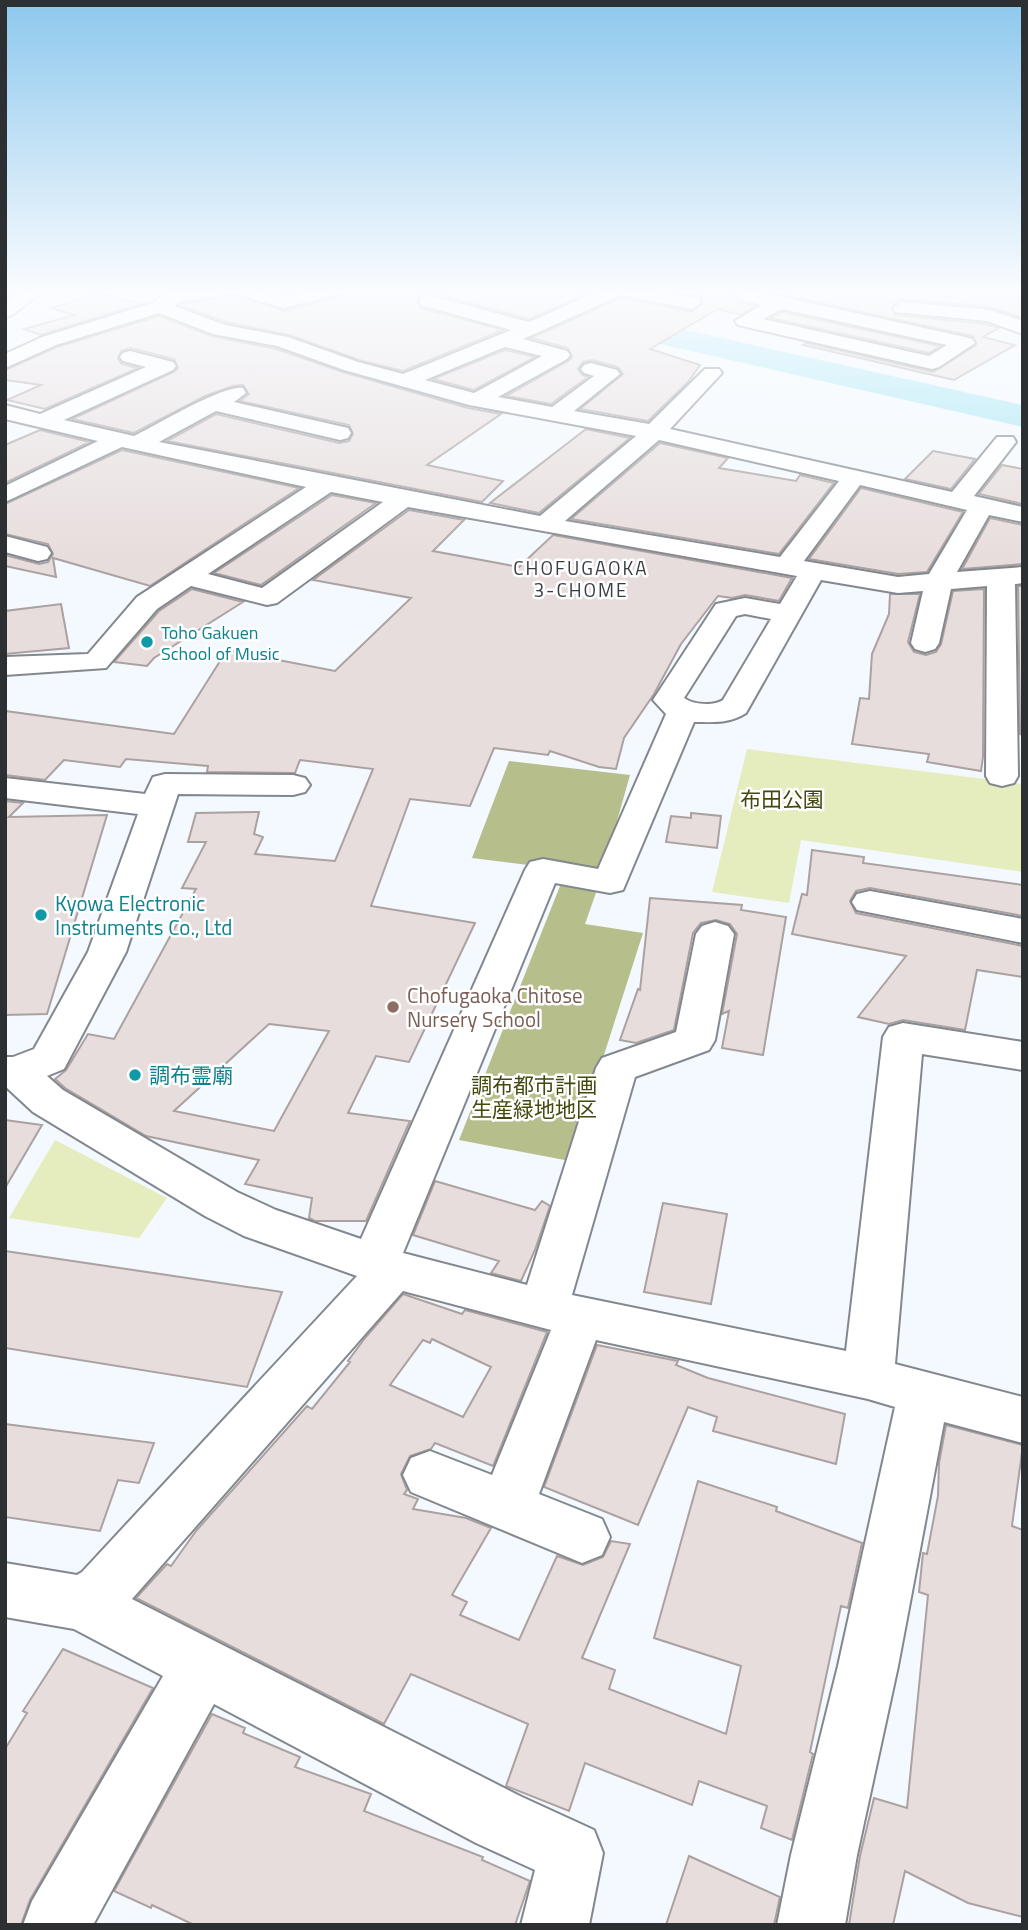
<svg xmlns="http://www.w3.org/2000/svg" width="1028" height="1930" font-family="'Titillium Web','Noto Sans JP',sans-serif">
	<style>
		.green { fill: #e5edbe }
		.forest { fill: #b6be8c }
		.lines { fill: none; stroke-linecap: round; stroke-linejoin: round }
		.river { fill: #a4e5f4; fill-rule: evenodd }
		.building { fill: #e7dddc; stroke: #aba1a0; stroke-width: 2; fill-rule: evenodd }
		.minor-casing { stroke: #82888e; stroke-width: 4 }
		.minor { fill: #fff; fill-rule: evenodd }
		.culture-dot { fill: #0f9aa8; stroke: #fff; stroke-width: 2.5 }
		.education-dot { fill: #8d6e63; stroke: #fff; stroke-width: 2.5 }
		.labels { text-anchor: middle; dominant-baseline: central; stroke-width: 5; stroke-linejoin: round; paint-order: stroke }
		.far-culture-label { font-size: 18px; fill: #0d838f; stroke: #fff; text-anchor: start }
		.far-neighbourhood-label { font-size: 19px; letter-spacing: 2px; fill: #373d42; stroke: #fff }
		.park-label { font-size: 21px; fill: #43490f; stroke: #fff }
		.culture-label { font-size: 21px; fill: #0d838f; stroke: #fff; text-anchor: start }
		.education-label { font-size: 21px; fill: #785e54; stroke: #fff; text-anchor: start }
	</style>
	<rect width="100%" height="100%" fill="#f3f9fe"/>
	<!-- green -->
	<path class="green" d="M747,749L1023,784V872L801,840L789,903L712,892Z
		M55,1140L167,1198L139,1238L9,1218Z"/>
	<!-- forest -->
	<path class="forest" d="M509,761L630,775L602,874L472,858Z
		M562,881L598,887L585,924L643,933L570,1161L459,1140Z"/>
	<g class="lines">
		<!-- river -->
		<path class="river" d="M529,290H566L641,320L1023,405V427L621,335C596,325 543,311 529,290Z"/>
	</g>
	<!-- building -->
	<path class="building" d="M350,290H597L529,319L429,292L420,294L417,302L420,308L503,330L403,371L359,360L289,335L226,322L179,305L234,294L284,311L339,297Z
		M662,290H729L739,302L755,306L741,315L718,309L650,349L700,365L688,382L648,421L580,409L623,374L618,367L592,360L583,362L578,369L582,375L588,377L551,404L506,396L568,361L572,357L568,348L531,338L621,298L691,312L704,304L699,296Z
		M761,290H1023V314L1019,317L990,307L902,299L892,306L895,315L986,324L999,328L983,337L1015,345L954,380L803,345L807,343L933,372L976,345L973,336Z
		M100,293L140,304L41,335L24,329L74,315L51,308Z
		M782,312L940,346L929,353L771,318Z
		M159,316L212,336L276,349L343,372L468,408L501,414L427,465L503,481L482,502L167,441L216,414L339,443L349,441L353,434L349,425L240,401L249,394L243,385L233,386L205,396L134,433L72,419L174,372L178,368L174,359L131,348L121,351L118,359L122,364L138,368L45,409L7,400L41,385L5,380V370L57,347Z
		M505,350L535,357L474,390L433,379Z
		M586,429L630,438L539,513L490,503Z
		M40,430L90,442L5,483V445Z
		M660,443L728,458L719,468L796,481L800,475L834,483L779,554L571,519Z
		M122,450L299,488L150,586L53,558L56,577L5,566V555L39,564L48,562L53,554L48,544L5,534V504Z
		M933,451L975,459L951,489L905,479Z
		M1002,465L1023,469V504L979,494Z
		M861,488L963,512L927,572L898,574L809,559Z
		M332,495L376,503L261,585L214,573Z
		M409,510L464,520L433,551L519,567L553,535L792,578L779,601L745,595L732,598L718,596L681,644L654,694L624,738L616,769L599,767L550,751L548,755L494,748L470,806L410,799L371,906L475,923L409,1062L376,1056L348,1113L410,1121L366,1221H315L309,1218L312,1198L245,1184L259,1160L146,1136L65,1088L55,1079L66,1070L88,1034L114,1039L196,889L182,888L206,842H188L196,813L259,812L254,834L263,837L255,854L335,861L373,769L300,760L295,773L207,772L208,766L126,759L120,767L64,760L45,780L5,775V711L174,734L227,650L335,671L411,598L313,580ZM269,1024L329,1031L274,1131L174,1111Z
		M990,518L1023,525V564L962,569Z
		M1018,586H1023V735L1020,734Z
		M192,589L243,602L154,658L147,666L114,662L159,611Z
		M984,589L983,757L981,771L927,762L929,754L852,744L860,698L869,699L872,654L889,614L890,594H920L908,642L914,652L926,655L936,652L941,644L953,591Z
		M61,604L69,648L5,654V611Z
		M5,801L23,803L9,817L107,815L47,1014L5,1015Z
		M691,813L721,816L717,848L666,842L671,816L691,818Z
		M812,850L864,857L863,863L1023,885V916L870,888L856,891L850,901L856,913L1023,946V977L977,970L965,1030L903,1020L889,1024L858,1017L906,956L792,934L802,894L807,895Z
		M650,898L742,905L741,910L786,917L763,1055L722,1048L729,1011L722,1014L737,934L730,924L716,920L701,923L693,933L674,1030L636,1043L620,1040L638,989L640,990Z
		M5,1120L42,1125L5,1188Z
		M435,1181L535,1210L542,1201L550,1206L535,1250L521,1281L491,1273L499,1261L413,1235Z
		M663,1203L727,1214L711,1304L644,1292Z
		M5,1251L282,1292L247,1387L5,1348Z
		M403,1294L462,1314L465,1310L547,1332L493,1466L435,1443L431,1449L410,1456L401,1474L407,1490L404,1494L418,1499L413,1509L466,1518L491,1528L452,1595L467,1602L460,1615L519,1640L557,1556L583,1565L603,1557L611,1541L630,1544L582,1658L615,1670L609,1689L726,1734L741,1666L654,1638L698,1481L777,1507L776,1511L862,1543L848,1608L841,1606L810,1752L813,1754L792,1840L761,1828L767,1806L699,1781L692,1805L585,1763L569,1811L506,1786L528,1724L411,1674L384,1724L136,1598L167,1564L171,1566L196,1531L307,1406L312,1409L350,1362L348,1361L365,1338ZM432,1339L491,1367L463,1417L390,1385L423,1340L430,1343Z
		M597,1345L678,1361L676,1365L708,1378L845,1414L836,1464L713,1431L717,1417L688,1407L638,1525L544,1487Z
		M5,1424L154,1443L139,1483L118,1480L100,1531L5,1517Z
		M946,1425L1023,1445L1012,1526L1023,1530V1917L968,1903L905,1871L893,1925H849L860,1856L874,1798L907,1808L928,1595L919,1592L923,1553L927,1554L938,1496L939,1463Z
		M63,1649L153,1688L30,1900L21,1925H5V1749L27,1713L23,1711Z
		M212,1714L245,1728L243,1733L300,1757L295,1767L371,1794L364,1811L483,1857L482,1860L530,1881L515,1925H194L152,1905L151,1908L114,1891Z
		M689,1856L780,1897L774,1925H666Z"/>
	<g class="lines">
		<!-- minor casing -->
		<g class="minor-casing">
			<path id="minor" d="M24,290H45L12,315L5,317V302Z
				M168,290H261L284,296L311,290H341L338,294L283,308L237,294L234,290L231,294L179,302L174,306L225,325L288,337L358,362L403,374L511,330L421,305L419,301L421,297L428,295L529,322L602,290H650L699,299L701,303L692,309L621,295L523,339L567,351L570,355L567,359L498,397L552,407L594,376L584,373L581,369L584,365L591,363L617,370L620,374L574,411L649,424L705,369H719L722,373L670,429L952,492L997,437H1013L1016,442L974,496L1023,507V522L989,515L957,572L1023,567V583L1015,584L1018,776L1014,783L1002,786L990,783L986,776L987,586L951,589L939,643L935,649L925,652L915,649L911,643L923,591L898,593L821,580L746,713C729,724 713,722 694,722L623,890L610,893L555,883L403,1253L527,1285L596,1068L602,1058L676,1032L696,934L702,926L715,922L728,926L734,934L715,1040L709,1050L635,1077L572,1295L846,1351L883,1037L889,1027L903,1023L1023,1042V1070L922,1054L895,1364L1023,1397V1443L944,1422L898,1666L857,1855L845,1925H777L791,1855L838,1666L895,1407L868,1399L596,1340L539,1494L602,1519L610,1537L602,1555L582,1563L411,1492L403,1475L411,1458L430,1451L492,1475L551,1330L403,1291L132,1599L522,1797L594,1830L603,1853L589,1925H521L535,1870L476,1843L214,1704L93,1925H23L32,1901L163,1676L74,1629L5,1617V1563L77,1575L82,1572L357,1276L244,1236L205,1216L33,1112L5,1086V1057H13L34,1049L88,952L138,814L5,798V778L145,794L153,777L165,774L293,775L305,778L310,785L305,792L293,795L178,794L126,952L64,1069L47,1076L63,1090L237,1192L276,1210L361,1239L525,870L530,862L543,859L598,869L666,714L653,700L712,610L716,604L745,598L780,604L797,576L408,507L277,603L267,605L191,586L157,609L106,668L5,675V657L88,654L137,597L306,487L122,447L5,502V486L98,441L5,419V405L40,414L146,367L123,361L120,357L123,353L130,351L173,362L176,366L173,370L64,420L134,436C155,426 224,384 243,388L246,393L234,402L348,428L351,433L348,438L340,440L216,411L159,442L540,516L636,436L469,405L344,370L277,346L213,334L159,313L56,345L5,368V354L42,337L153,303ZM505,347L542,356L474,393L425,380ZM659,440L839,481L780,557L565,521ZM860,485L967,510L929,574L898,577L804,561ZM331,492L383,502L262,588L208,574ZM745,614L771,619L723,700C714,706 693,705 684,698L736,616Z
				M731,290H751L965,337L972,339L975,343L939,367L932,369L738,325L735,321L762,305L741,300ZM782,309L947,345L929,356L763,319Z
				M902,302L990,310L1023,321V334L987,321L895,312L893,308Z
				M5,536L47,547L51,553L47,559L38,561L5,552Z
				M870,891L1023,919V943L857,910L852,902L857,894Z"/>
		</g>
		<!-- minor -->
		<use href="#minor" class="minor"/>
	</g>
	<!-- sky -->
	<linearGradient id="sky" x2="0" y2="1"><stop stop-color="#8dc8ed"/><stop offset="0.52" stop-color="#fafcff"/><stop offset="1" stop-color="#fafcff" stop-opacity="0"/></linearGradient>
	<rect width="1028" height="560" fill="url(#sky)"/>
	<!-- markers -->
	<g class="culture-dot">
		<circle cx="147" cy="642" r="7"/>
		<circle cx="41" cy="915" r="7"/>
		<circle cx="135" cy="1075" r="7"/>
	</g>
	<circle class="education-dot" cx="393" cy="1007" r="7"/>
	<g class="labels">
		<!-- far-culture labels -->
		<g class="far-culture-label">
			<text x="161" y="632">Toho Gakuen<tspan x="161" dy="21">School of Music</tspan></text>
		</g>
		<!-- far-neighbourhood labels -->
		<g class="far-neighbourhood-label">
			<text x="581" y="567">CHOFUGAOKA<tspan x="581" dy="22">3-CHOME</tspan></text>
		</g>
		<!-- park labels -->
		<g class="park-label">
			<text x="782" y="799">布田公園</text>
			<text x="534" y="1085">調布都市計画<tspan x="534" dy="24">生産緑地地区</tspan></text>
		</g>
		<!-- culture labels -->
		<g class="culture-label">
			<text x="55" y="903">Kyowa Electronic<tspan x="55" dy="24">Instruments Co., Ltd</tspan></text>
			<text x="149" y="1075">調布霊廟</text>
		</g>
		<!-- education labels -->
		<g class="education-label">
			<text x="407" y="995">Chofugaoka Chitose<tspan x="407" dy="24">Nursery School</tspan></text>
		</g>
	</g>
	<!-- border -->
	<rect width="1028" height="1930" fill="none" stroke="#2d3032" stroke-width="14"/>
</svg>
